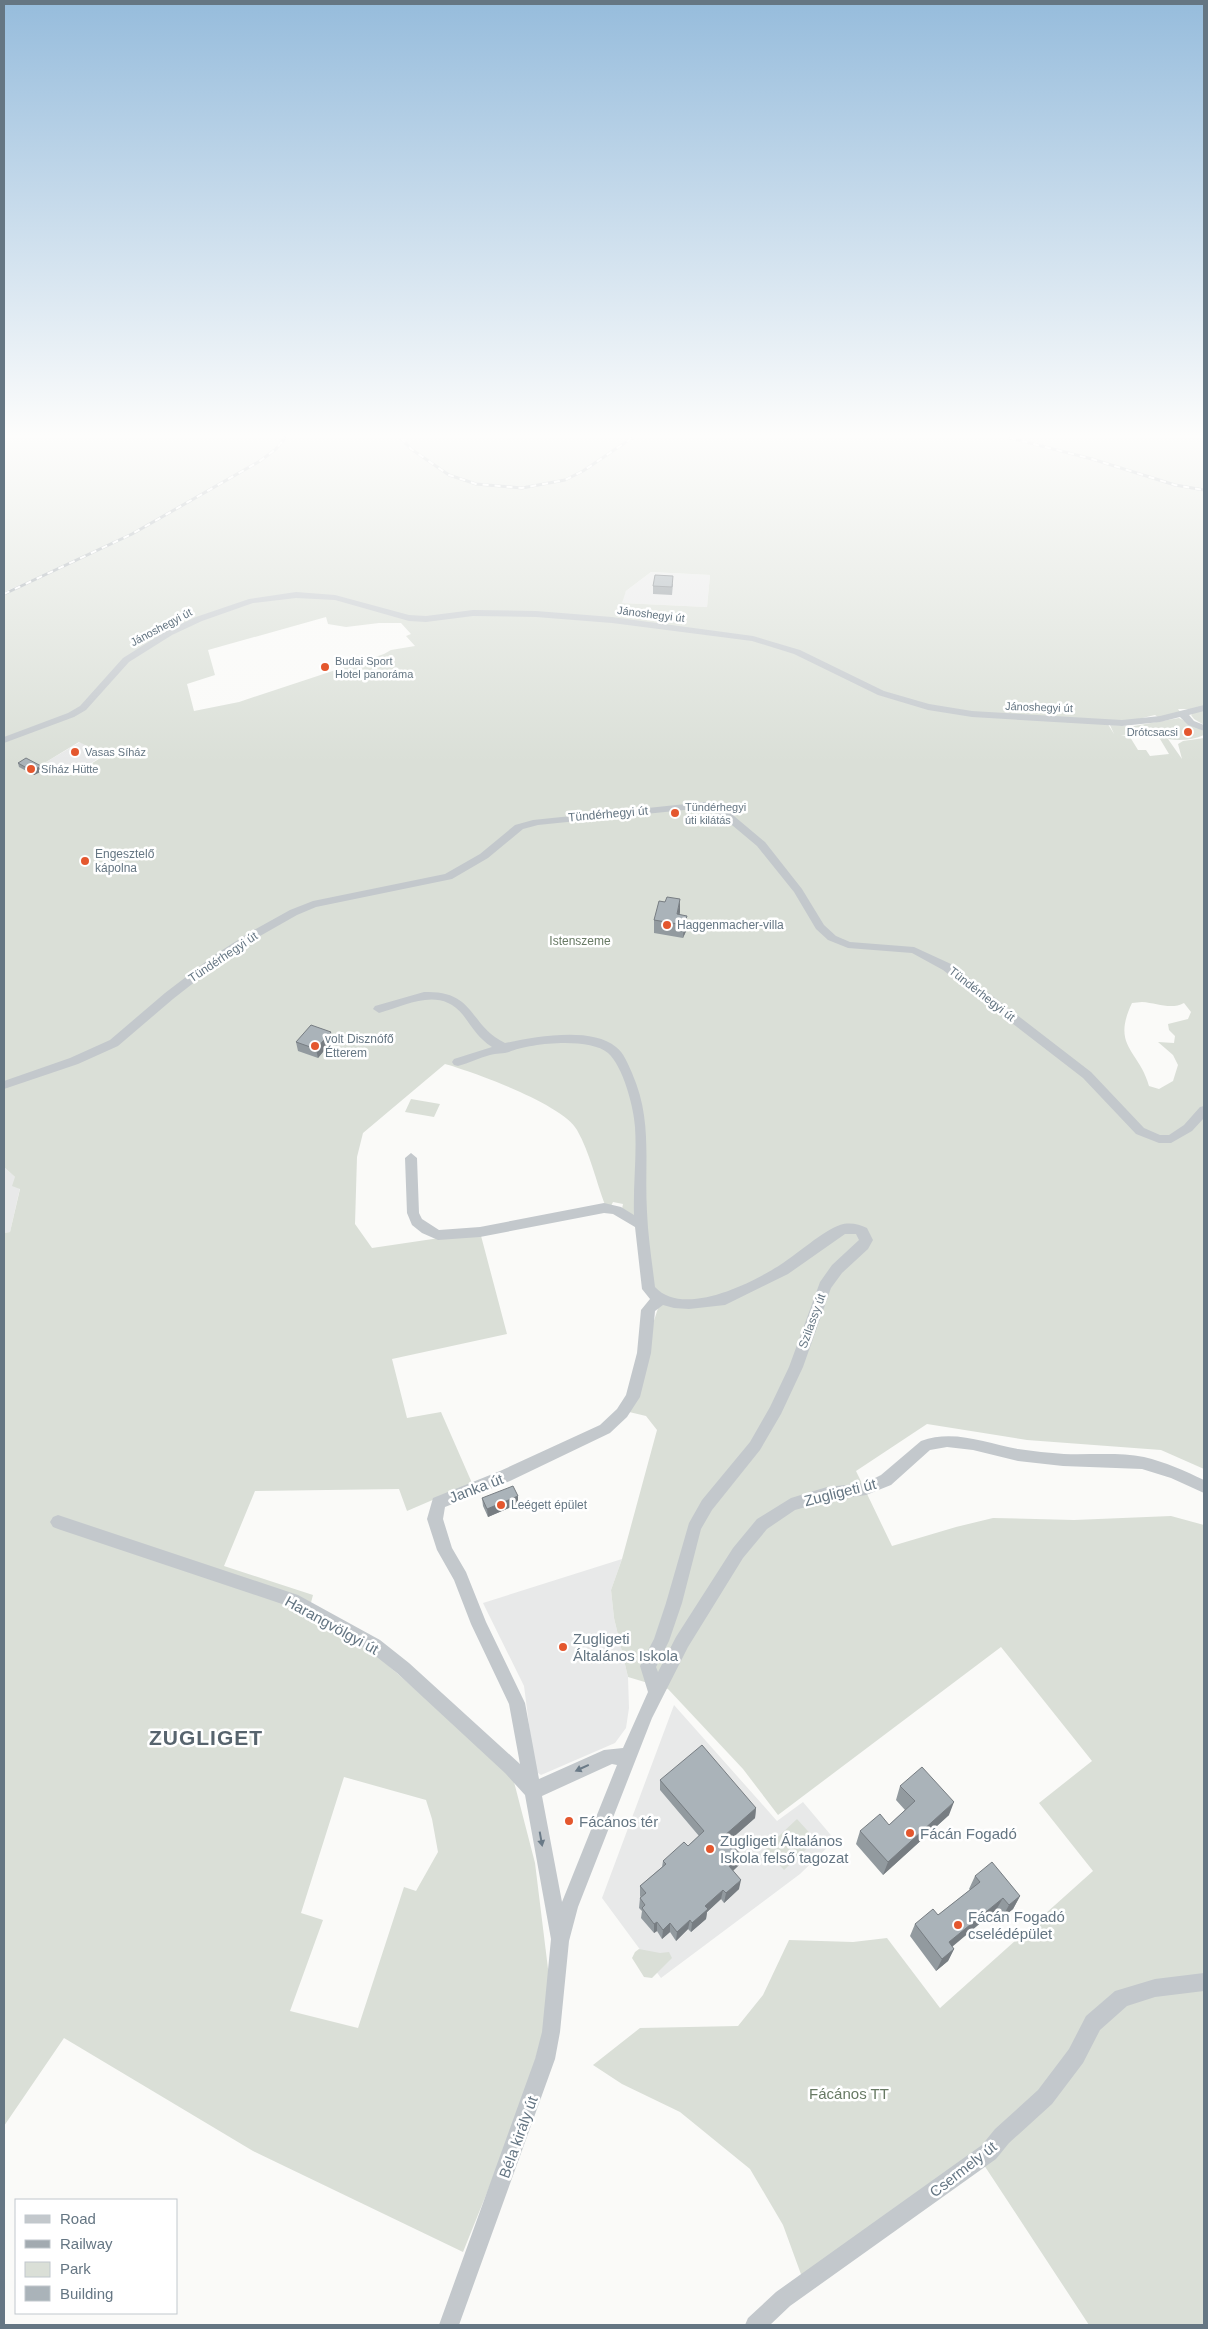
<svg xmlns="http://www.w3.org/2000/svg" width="1208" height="2329" font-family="Arial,sans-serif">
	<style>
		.built { fill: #e8e9e9 }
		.green { fill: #dadfd7; fill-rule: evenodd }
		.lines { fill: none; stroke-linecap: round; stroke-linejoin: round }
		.stream { stroke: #bbc7cb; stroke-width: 2 }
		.minor { fill: #c3c8cc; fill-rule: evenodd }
		.rail-casing { stroke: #a2aab0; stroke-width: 3 }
		.rail { stroke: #fff; stroke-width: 2; stroke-dasharray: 6; stroke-linecap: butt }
		.wall { fill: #929a9f }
		.shaded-wall { fill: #777d82 }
		.building { fill: #aab3b9; stroke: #777d82 }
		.oneway { fill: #6a7a87 }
		.poi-dot { fill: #e4572e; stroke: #fff; stroke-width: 2 }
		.labels { text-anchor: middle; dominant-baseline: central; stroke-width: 5; stroke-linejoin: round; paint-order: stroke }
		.far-street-label { font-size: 11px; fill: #657683; stroke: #fff }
		.far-poi-label { font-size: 11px; fill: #657683; stroke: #fff; text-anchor: start }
		.street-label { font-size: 12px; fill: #657683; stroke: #fff }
		.poi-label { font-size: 12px; fill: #657683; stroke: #fff; text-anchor: start }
		.park-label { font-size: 12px; fill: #687a64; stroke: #fff }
		.near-street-label { font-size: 15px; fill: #657683; stroke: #fff }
		.near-poi-label { font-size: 15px; fill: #657683; stroke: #fff; text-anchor: start }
		.near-park-label { font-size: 15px; fill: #687a64; stroke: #fff }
		.near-district-label { font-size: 21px; font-weight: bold; letter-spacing: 1px; fill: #57646e; stroke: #fff }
	</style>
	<rect width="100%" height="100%" fill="#fafaf8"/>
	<!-- built -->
	<path class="built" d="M651,572L710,575L707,607L621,603L626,591Z
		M80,742L105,754L75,774L46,762Z
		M4,1167L15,1177L20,1188L10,1232L4,1233Z
		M622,1559L611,1590L614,1618L628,1677L629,1708L626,1728L615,1743L541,1775L535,1771L524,1686L483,1603Z
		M674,1705L777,1821L803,1802L835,1840L800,1874L661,1978L602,1898Z"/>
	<!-- green -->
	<path class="green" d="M4,438H1204V725L1194,719L1191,715L1194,712L1189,709H1178L1181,713L1158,717L1155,715L1134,720L1106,721L1114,734L1110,725L1134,726L1179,718L1204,731V735C1193,740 1180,741 1168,739L1182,759L1178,744L1183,741L1204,738V1469L1161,1450L1027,1440L927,1424L856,1471L892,1546L956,1527L993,1518L1074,1520L1171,1516L1204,1525V2325H1089L980,2159L802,2277L783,2225L750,2169L680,2112L622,2084L593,2065L640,2028L738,2026L763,1995L789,1940L853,1942L887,1938L940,2008L1093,1871L1039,1803L1092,1761L1001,1647L778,1815L743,1769L668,1689L628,1677L614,1618L611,1590L622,1559L657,1430L646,1416L625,1411L660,1302L651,1283L635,1217L622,1209L623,1204L613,1202L611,1206L605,1205C596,1181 590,1153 577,1130C564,1105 474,1072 445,1064L363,1133L357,1157L355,1224L372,1248L480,1232L507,1334L392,1359L407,1418L441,1412L472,1483L407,1511L399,1489L255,1491L224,1566L313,1595L308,1614L374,1653L440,1711L513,1778L535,1863L550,1985L544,2028L528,2086L511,2133L463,2252L253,2151L64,2038L4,2126V1233L10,1232L20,1189L12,1186L15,1177L4,1167V595L32,582L31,580L4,592ZM651,572L710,575L707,607L622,603L626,591ZM326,617L328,624L346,627L379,623H401L411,634L406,636L415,646L391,650L384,654L239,702L194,711L187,684L215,675L208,650ZM1157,734L1169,754L1150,756L1146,750H1138L1130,737L1121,735ZM79,742L105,755L75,774L46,762ZM1142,1002C1157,1003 1171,1010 1184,1003L1191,1012L1188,1019L1168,1024L1169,1030L1175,1036L1174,1043L1158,1042L1173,1055L1178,1065L1173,1081L1159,1089L1149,1086C1139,1050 1111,1047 1132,1003ZM344,1777L426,1800L432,1819L438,1852L416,1891L404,1887L358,2028L290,2011L323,1920L301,1913Z
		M411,1099L440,1104L434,1117L405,1112Z
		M797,1819L816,1840L784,1870L765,1849Z
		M639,1949L660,1953L669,1952L672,1958L652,1978L644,1977L632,1958L635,1952Z"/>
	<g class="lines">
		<!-- stream -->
		<path class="stream" d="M1200,438L1204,444"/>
		<!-- minor -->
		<path class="minor" d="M296,592L335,595L409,615L426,616L473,610L536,611L612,617L753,636L800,650L884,691L929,704L972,711L1122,720L1160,716L1204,705V711L1189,715L1194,721L1204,725V731L1188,725L1180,717L1160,722L1122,726L972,717L928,710L878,695L794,654L752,641L612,623L536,617L473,616L426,622L409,621L335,600L296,598L253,603L202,621L172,635L129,662L86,710L74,717L4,743V737L68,713L80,706L123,658L166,631L196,617L249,599Z
			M705,802L728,811L765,842L802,889L824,925L836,936L850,942L914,947L951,964L1091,1072L1144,1128L1160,1135H1169L1184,1125L1200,1107L1204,1106V1118L1192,1131L1171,1143H1159L1136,1134L1083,1078L943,970L912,953L848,948L828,940L816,929L794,892L757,846L720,815L704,808L538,825L523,829L488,858L452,879L316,907L297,915L260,936L224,959L173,999L118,1046L78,1064L4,1089V1081L70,1058L110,1040L165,993L216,954L252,931L290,910L313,901L445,874L480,854L515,825L533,820Z
			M424,992C476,990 468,1025 505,1043C534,1037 591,1026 616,1047C624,1053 628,1064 632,1073C653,1121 644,1161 647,1212C648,1237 652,1262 655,1287C683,1318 752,1283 780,1265C796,1255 824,1230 840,1225C849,1222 859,1224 867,1228L873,1240L868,1249L842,1273L831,1288L803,1367L781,1414L760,1450L712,1510L701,1529L682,1603L669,1641L656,1667L658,1672L676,1637L733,1548L757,1519L791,1498L827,1487L865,1483L881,1475L921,1441C954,1429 985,1443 1018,1449C1033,1451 1049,1453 1064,1454C1089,1455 1120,1452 1144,1457C1165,1462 1185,1471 1204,1480V1493L1171,1478L1142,1469L1063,1466L1018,1461L973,1450L947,1447L930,1450L891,1485L866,1495L827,1501L795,1510L767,1529L743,1558L688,1647L652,1718L578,1907L569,1941L560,2032L555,2059L459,2325H439L535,2059L542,2032L551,1939L525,1795L505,1773L397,1673L368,1650L288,1606L58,1529L53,1527L50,1522L53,1517L58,1515L298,1595L380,1640L409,1663L520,1764L509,1704L471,1624L454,1580L437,1550L427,1519L433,1498L500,1471L600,1425L617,1409L626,1395L637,1353L641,1310L650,1299L642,1289L635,1227L613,1214L604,1213L480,1237L438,1240L422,1233L412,1225L407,1213L405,1158L411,1153L417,1158L419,1213L422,1219L439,1230L480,1227L604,1203L621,1207L634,1215C633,1185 637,1156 635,1127C634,1108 623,1066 608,1053C589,1037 530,1043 509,1052C504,1054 496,1053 490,1055C479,1058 469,1063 458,1066L454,1065L452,1062L454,1059L492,1047C478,1038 472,1027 463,1015C440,986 407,1005 379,1013L373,1009L375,1006ZM845,1234H856L859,1240L832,1265L820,1282L789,1367L770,1407L750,1442L702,1500L689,1523L666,1603L654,1639L640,1666L648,1692L623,1748L604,1750L539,1779L525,1703L486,1622L466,1572L452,1548L443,1519L445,1507L510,1481L610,1433L627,1417L640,1397L651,1353L655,1311L663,1305L674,1308L689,1309L725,1305L788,1274ZM612,1764L617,1765L562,1902L542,1796Z
			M1204,1973V1991L1155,1997L1127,2006L1100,2030L1083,2063L1052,2104L1009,2143L996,2159L790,2306L770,2325H745L748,2318L776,2292L982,2145L995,2129L1038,2090L1069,2049L1086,2016L1115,1991L1155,1979Z"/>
		<!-- rail casing -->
		<g class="rail-casing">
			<path id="rail" d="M401,438L411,449L449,475L476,484L522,488L565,480L583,471L632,438
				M1010,438L1092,459L1175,485L1204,490
				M4,594L132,534L260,461L276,449L285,438"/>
		</g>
		<!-- rail -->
		<use href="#rail" class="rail"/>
	</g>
	<!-- wall -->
	<path class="wall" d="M673,584L672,595L653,594V586Z
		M18,763L41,766L42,771L34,775L19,767Z
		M680,912L679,915L687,929L683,938L654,933V920Z
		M331,1032L332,1041L318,1058L298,1051L296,1042Z
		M482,1498L518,1504L488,1517L483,1506Z
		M660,1780L756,1808L755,1818L729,1841L741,1855L739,1865L733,1871L739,1889L724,1903L721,1899L707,1912L706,1919L691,1932L688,1929L676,1941L670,1932L662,1939L657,1931L654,1933L641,1918L642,1911L639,1908L640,1898H641L640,1896V1886L662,1867L663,1861L688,1846L699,1836L660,1790Z
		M900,1786L949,1815L883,1875L856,1844L860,1831L889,1825L905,1810L896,1800Z
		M975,1876L1020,1896L1013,1909L1002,1918L996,1910L952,1947L954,1949L948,1961L936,1971L910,1936L915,1924L938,1915L970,1890L969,1889Z"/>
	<!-- shaded-wall -->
	<path class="shaded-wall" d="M41,766L42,771L34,775L32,771Z
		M680,899V912L678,924L677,914Z
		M687,916V929L683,938L684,925Z
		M331,1032L332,1041L318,1058L316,1049Z
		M518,1496V1504L488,1517L487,1509Z
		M954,1802L949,1815L883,1875L888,1862Z
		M756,1808L755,1818L723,1846L724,1836Z
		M741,1855L739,1865L727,1876L729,1866Z
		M741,1880L739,1889L724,1903L726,1893Z
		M723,1890L721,1899L707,1912L706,1919L691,1932L692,1923L705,1906Z
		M1020,1896L1013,1909L1002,1918L1009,1905Z
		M1003,1898L996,1910L943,1954L949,1942Z
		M690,1920L688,1929L676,1941L677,1932Z
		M657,1922V1931L654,1933V1924Z
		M670,1923V1932L662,1939L663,1930Z
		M954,1949L948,1961L936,1971L942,1959Z"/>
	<!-- building -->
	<path class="building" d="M655,575L673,576L672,587L653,586Z
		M26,758L41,766L32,771L18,763Z
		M667,897L680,899L677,914L687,916L684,925L654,920L659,901L665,902Z
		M311,1025L331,1032L316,1049L296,1042Z
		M513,1486L518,1496L487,1509L482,1498Z
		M702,1745L756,1808L724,1836L741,1855L729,1866L741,1880L726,1893L723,1890L705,1906L708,1909L692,1923L690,1920L677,1932L670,1923L663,1930L657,1922L654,1924L642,1908L645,1905L640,1898L646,1893L640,1886L666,1864L663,1861L684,1842L688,1846L704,1831L660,1780Z
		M922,1767L954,1802L888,1862L860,1831L880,1814L889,1825L915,1801L900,1786Z
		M992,1862L1020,1896L1009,1905L1003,1898L949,1942L954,1949L942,1959L915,1924L933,1909L938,1915L980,1882L975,1876Z"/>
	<!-- one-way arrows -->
	<defs><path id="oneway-solid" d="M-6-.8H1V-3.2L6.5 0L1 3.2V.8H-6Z" transform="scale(1.25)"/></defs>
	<g class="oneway">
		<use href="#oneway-solid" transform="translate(582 1768) rotate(155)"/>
		<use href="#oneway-solid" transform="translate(541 1839) rotate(80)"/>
	</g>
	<!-- sky -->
	<linearGradient id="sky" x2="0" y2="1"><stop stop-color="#96bcdc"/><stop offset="0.57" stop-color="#fdfdfc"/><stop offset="1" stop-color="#fdfdfc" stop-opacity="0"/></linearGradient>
	<rect width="1208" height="764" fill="url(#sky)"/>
	<!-- markers -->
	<g class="poi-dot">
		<circle cx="325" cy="667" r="5"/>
		<circle cx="1188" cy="732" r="5"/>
		<circle cx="75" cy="752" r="5"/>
		<circle cx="31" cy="769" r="5"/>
		<circle cx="675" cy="813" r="5"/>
		<circle cx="85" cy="861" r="5"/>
		<circle cx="667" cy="925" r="5"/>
		<circle cx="315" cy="1046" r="5"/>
		<circle cx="501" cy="1505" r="5"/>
		<circle cx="563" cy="1647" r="5"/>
		<circle cx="569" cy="1821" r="5"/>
		<circle cx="910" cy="1833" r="5"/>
		<circle cx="710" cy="1849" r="5"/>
		<circle cx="958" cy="1925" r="5"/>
	</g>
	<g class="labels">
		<!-- far-street labels -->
		<g class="far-street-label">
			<text transform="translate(651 614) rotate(7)">Jánoshegyi út</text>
			<text transform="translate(161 627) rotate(-28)">Jánoshegyi út</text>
			<text transform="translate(1039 707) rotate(2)">Jánoshegyi út</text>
		</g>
		<!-- far-poi labels -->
		<g class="far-poi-label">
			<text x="335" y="661">Budai Sport<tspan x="335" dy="13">Hotel panoráma</tspan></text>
			<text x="1178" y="732" text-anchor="end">Drótcsacsi</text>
			<text x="85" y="752">Vasas Síház</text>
			<text x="41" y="769">Síház Hütte</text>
			<text x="685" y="807">Tündérhegyi<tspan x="685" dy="13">úti kilátás</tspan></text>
		</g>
		<!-- street labels -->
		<g class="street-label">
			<text transform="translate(608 814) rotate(-5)">Tündérhegyi út</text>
			<text transform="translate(223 957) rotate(-34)">Tündérhegyi út</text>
			<text transform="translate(982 994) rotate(38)">Tündérhegyi út</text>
			<text transform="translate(812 1321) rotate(-70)">Szilassy út</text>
		</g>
		<!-- poi labels -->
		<g class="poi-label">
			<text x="95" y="854">Engesztelő<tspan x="95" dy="14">kápolna</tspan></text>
			<text x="677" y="925">Haggenmacher-villa</text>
			<text x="325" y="1039">volt Disznófő<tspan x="325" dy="14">Étterem</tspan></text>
			<text x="511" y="1505">Leégett épület</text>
		</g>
		<!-- park labels -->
		<g class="park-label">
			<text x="580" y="941">Istenszeme</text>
		</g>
		<!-- near-street labels -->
		<g class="near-street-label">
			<text transform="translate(476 1488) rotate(-21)">Janka út</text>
			<text transform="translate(840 1492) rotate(-14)">Zugligeti út</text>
			<text transform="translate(332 1625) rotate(29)">Harangvölgyi út</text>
			<text transform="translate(518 2137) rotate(-70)">Béla király út</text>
			<text transform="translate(963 2169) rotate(-38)">Csermely út</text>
		</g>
		<!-- near-poi labels -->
		<g class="near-poi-label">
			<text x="573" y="1638">Zugligeti<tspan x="573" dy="17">Általános Iskola</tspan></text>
			<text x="579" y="1821">Fácános tér</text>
			<text x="920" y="1833">Fácán Fogadó</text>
			<text x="720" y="1840">Zugligeti Általános<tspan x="720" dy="17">Iskola felső tagozat</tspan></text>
			<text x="968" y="1916">Fácán Fogadó<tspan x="968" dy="17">cselédépület</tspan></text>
		</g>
		<!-- near-park labels -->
		<g class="near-park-label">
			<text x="849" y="2093">Fácános TT</text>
		</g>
		<!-- near-district labels -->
		<g class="near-district-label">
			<text x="206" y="1737">ZUGLIGET</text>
		</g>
	</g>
	<!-- border -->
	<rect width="1208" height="2329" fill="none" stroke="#657683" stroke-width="10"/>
	<!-- legend -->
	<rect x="15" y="2199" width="162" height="115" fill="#ffffff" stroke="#c1c8cd"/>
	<rect x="25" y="2215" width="25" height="8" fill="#c3c8cc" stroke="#c1c8cd"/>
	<text x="60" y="2224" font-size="15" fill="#657683">Road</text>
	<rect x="25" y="2240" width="25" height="8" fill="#a2aab0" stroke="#c1c8cd"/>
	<text x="60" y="2249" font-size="15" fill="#657683">Railway</text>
	<rect x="25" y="2262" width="25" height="15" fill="#dadfd7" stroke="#c1c8cd"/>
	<text x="60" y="2274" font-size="15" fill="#657683">Park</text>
	<rect x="25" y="2286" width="25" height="15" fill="#aab3b9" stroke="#c1c8cd"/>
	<text x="60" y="2299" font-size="15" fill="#657683">Building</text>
</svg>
